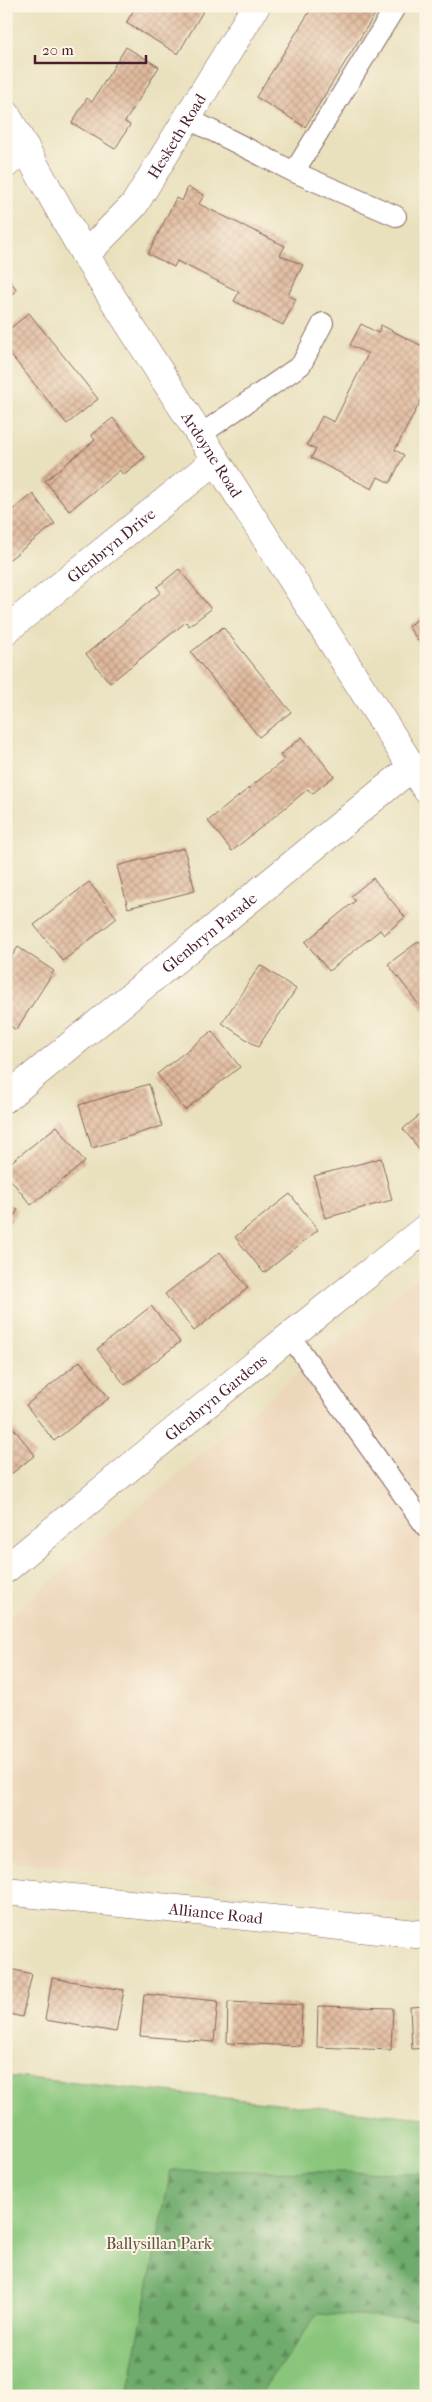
<svg xmlns="http://www.w3.org/2000/svg" width="432" height="2402" font-family="'IM FELL French Canon',serif">
	<style>
		.built { fill: #edd7bb }
		.green { fill: #89c67c; stroke: #6a7254 }
		.forest { fill: url(#forest-firs); stroke: #5c654c }
		.building { fill: url(#building-cross-hatch) }
		.lines { fill: none; stroke-linecap: round; stroke-linejoin: round }
		.lane-casing { stroke: #82635e; stroke-width: 22 }
		.street-casing { stroke: #82635e; stroke-width: 29 }
		.lane { stroke: #fff; stroke-width: 20 }
		.street { stroke: #fff; stroke-width: 28 }
		.labels { text-anchor: middle; dominant-baseline: central; stroke-width: 4; stroke-linejoin: round; paint-order: stroke }
		.street-label { font-size: 16px; fill: #4a1f2b; stroke: #fcf5e5 }
		.park-label { font-size: 16px; fill: #5d5143; stroke: #fcf5e5 }
	</style>
	<defs>
		<pattern id="forest-firs" width="22" height="20" patternUnits="userSpaceOnUse" patternTransform="scale(1.25)"><rect width="22" height="20" fill="#6eab6c"/><path d="M5 1l3.5 6h-7zM16 11l3.5 6h-7z" fill="#5c8b59"/></pattern>
		<pattern id="building-cross-hatch" width="8" height="8" patternUnits="userSpaceOnUse" patternTransform="scale(1.25)"><rect width="8" height="8" fill="#e0b99b"/><path d="M0 0l8 8M0 8l8-8" fill="none" stroke="#b8967f"/></pattern>
	</defs>
	<rect width="100%" height="100%" fill="#fcf5e5"/>
	<filter id="ink" filterUnits="userSpaceOnUse"><feTurbulence type="fractalNoise" baseFrequency=".02" numOctaves="2"/><feDisplacementMap in="SourceGraphic" scale="10" xChannelSelector="R" yChannelSelector="G"/><feConvolveMatrix kernelMatrix="1 2 1 2 8 2 1 2 1" color-interpolation-filters="sRGB"/></filter>
	<filter id="wash" filterUnits="userSpaceOnUse"><feTurbulence type="fractalNoise" baseFrequency=".0096" numOctaves="4" result="noise"/><feDisplacementMap in="SourceGraphic" scale="20" xChannelSelector="R" yChannelSelector="G"/><feGaussianBlur stdDeviation="1.12" result="paint"/><feColorMatrix in="noise" values="0 0 0 0 0 0 0 0 0 0 0 0 0 0 0 0 0 1.4 0 .05"/><feComposite in="paint" operator="in"/></filter>
	<g filter="url(#wash)">
		<rect width="100%" height="100%" fill="#e9e1be"/>
		<!-- built -->
		<path class="built" d="M426,1270V1905L6,1861V1620L308,1364Z"/>
		<!-- green -->
		<path class="green" d="M6,2076L426,2118V2396H6Z"/>
		<!-- forest -->
		<path class="forest" d="M171,2170L426,2173V2320L317,2314L259,2396H127Z"/>
		<g id="blocks">
			<!-- building -->
			<path class="building" d="M136,6H206L178,54L126,23Z
				M313,6H380L305,127L256,97Z
				M126,47L159,67L125,122L130,125L115,149L72,123L87,98L92,102Z
				M188,187L204,195L199,204L285,246L280,255L303,265L288,295L296,299L283,325L234,301L239,292L177,261L174,267L148,254L176,198L182,201Z
				M6,276L17,290L6,298Z
				M29,313L98,399L67,424L6,349V332Z
				M361,324L378,333L381,325L426,348V391L395,450L404,455L390,483L378,477L372,489L311,458L316,449L307,445L322,416L334,422L368,354L350,345Z
				M113,418L145,457L123,475L120,470L69,511L45,481L95,440L91,435Z
				M33,494L55,524L6,562V515Z
				M179,569L211,609L189,626L186,622L110,683L86,654L161,592L157,587Z
				M426,614V653L408,626Z
				M223,627L291,712L259,737L191,652Z
				M302,737L334,776L312,794L308,789L232,851L208,821L284,760L280,755Z
				M184,848L195,891L128,908L117,866Z
				M373,878L405,917L384,935L380,930L329,971L305,942L355,901L351,896Z
				M89,882L117,918L63,961L34,925Z
				M419,941L426,950V1014L388,964Z
				M18,947L54,971L16,1030L6,1023V965Z
				M260,965L296,989L258,1047L222,1023Z
				M212,1031L240,1067L185,1110L157,1074Z
				M149,1084L162,1126L92,1148L79,1105Z
				M426,1110V1157L403,1129Z
				M57,1126L85,1162L31,1205L6,1174V1166Z
				M381,1158L392,1200L325,1218L314,1176Z
				M290,1194L318,1230L264,1273L235,1237Z
				M6,1203L18,1210L6,1228Z
				M220,1252L248,1288L194,1331L165,1294Z
				M151,1306L180,1342L125,1385L97,1349Z
				M80,1361L109,1398L54,1441L26,1405Z
				M6,1419L35,1455L6,1478Z
				M6,1968L32,1974L22,2017L6,2013Z
				M52,1978L124,1990L116,2032L45,2020Z
				M144,1994L218,2001L214,2042L140,2036Z
				M228,2002L302,2005L301,2046L227,2043Z
				M318,2006L393,2008L391,2050L317,2047Z
				M426,2006V2048L412,2049L410,2007Z"/>
		</g>
	</g>
	<g filter="url(#ink)">
		<use href="#blocks" fill-opacity="0" stroke="#82635e" stroke-width="1"/>
		<g class="lines">
			<!-- lane casing -->
			<g class="lane-casing">
				<path id="lane" d="M187,118L294,172L396,216
					M294,172L396,6
					M200,435L301,365L323,323
					M290,1336L426,1527"/>
			</g>
			<!-- street casing -->
			<g class="street-casing">
				<g id="street">
					<path id="s1" d="M6,114L85,255L426,789"/>
					<path d="M6,164L25,147"/>
					<path id="s2" d="M85,255L134,205L256,6"/>
					<path id="s3" d="M6,630L216,460"/>
					<path id="s4" d="M6,1098L412,767"/>
					<path id="s5" d="M6,1569L290,1336L426,1228"/>
					<path id="s6" d="M6,1891L426,1935"/>
				</g>
			</g>
			<!-- lane -->
			<use href="#lane" class="lane"/>
			<!-- street -->
			<use href="#street" class="street"/>
		</g>
	</g>
	<g class="labels">
		<!-- street labels -->
		<g class="street-label">
			<text stroke="none"><textPath href="#s2" startOffset="151">Hesketh Road</textPath></text>
			<text stroke="none"><textPath href="#s1" startOffset="398">Ardoyne Road</textPath></text>
			<text stroke="none"><textPath href="#s3" startOffset="135">Glenbryn Drive</textPath></text>
			<text stroke="none"><textPath href="#s4" startOffset="262">Glenbryn Parade</textPath></text>
			<text stroke="none"><textPath href="#s5" startOffset="271">Glenbryn Gardens</textPath></text>
			<text stroke="none"><textPath href="#s6" startOffset="211">Alliance Road</textPath></text>
		</g>
		<!-- park labels -->
		<g class="park-label">
			<text x="159" y="2243">Ballysillan Park</text>
		</g>
	</g>
	<!-- margin -->
	<rect width="432" height="2402" fill="none" stroke="#fcf5e5" stroke-width="25"/>
	<!-- scale -->
	<path d="M35 55v8h111v-8" fill="none" stroke="#4a1f2b" stroke-width="2.5"/>
	<text x="42" y="55" font-size="15" fill="#4a1f2b" stroke="#fcf5e5" stroke-width="4" paint-order="stroke">20 m</text>
</svg>
